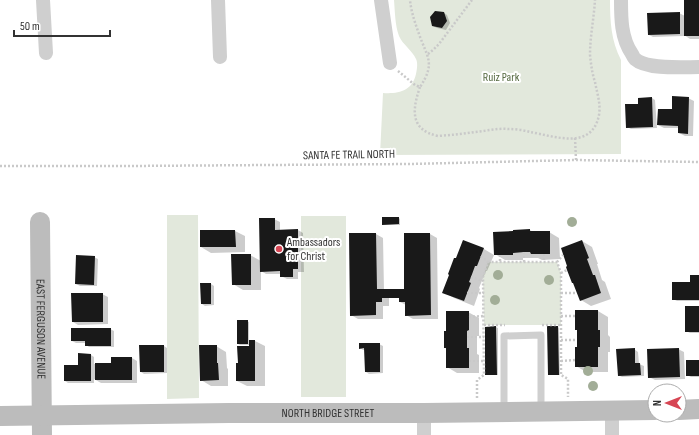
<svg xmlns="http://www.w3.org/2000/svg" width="699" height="435" font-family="'Sofia Sans Condensed',sans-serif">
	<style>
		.green { fill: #e2e8dc }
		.shadow { fill: #0003 }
		.building { fill: #191919 }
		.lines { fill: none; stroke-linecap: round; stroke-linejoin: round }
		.path { stroke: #c9c9c9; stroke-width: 2.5; stroke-dasharray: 2 2; stroke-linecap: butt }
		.lane { stroke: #cfcfcf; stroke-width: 7 }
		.street { stroke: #cfcfcf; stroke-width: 14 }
		.secondary { stroke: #bcbcbc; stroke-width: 20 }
		.tree { fill: #a2ad97 }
		.poi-dot { fill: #d74654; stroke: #fff; stroke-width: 1.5 }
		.labels { text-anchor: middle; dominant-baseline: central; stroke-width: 4; stroke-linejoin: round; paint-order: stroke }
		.park-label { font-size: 12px; fill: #566a42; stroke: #fff }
		.street-label { font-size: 12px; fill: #323232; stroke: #fff }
		.poi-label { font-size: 12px; fill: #323232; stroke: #fff; text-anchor: start }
	</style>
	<rect width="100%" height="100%" fill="#fff"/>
	<!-- green -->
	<path class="green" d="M394,0H610C610,21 611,41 621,60V154L380,155L383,93C399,94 412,91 416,74C417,69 418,63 416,59C412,50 403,45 399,36C395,25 395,12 394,0Z
		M167,215H198L199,398L167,399Z
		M301,216H346V397H301Z
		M488,262H557L561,273V325H484L483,277Z"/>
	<!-- shadow -->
	<path class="shadow" d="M699,1V39H690L684,35V36L653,37L649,35L679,13L685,16Z
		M444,13L447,15L450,23L446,30L437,28L433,26Z
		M652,98L655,100L657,128L631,129L627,127L640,105Z
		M688,98L694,101L693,136H685L679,133V128H664L658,125L673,110Z
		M399,218L400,219V225H384L383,224Z
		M274,219L280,222V231L298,230L303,233L304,272H298V279H287L281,276V274H266L261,271V290H243L233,284L250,255L261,261Z
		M530,230L533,232H549L559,238L560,259L542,260L538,258H523V260H505L495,254L514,232Z
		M201,231H235L245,236V252L211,253L201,247Z
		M376,234L383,238L384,290H405V234H430L437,238L438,319H413L406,315V305L400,302V298H389V306H383V319H358L351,315Z
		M463,241L484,249L494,255L487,271H486L479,288L480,289L474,306L454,298L444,292Z
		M582,241L592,247L598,264H597L602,280L605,282L611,299L591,306L581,300Z
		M94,257L98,259L97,286H80L76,284Z
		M699,276V301H677L673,299Z
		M211,284L214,286V305L205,306L202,304Z
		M102,294L108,297V324L78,325L73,322Z
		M699,307V333H690L686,331Z
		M598,311L608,317V335L610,337V352H608V372H586L576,366Z
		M468,312L479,318V336H477V354L479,355V373H457L447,367V349L445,348Z
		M247,321L249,322V341H255L265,346V386H247L237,381L250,347V345H240L238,344Z
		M496,327L498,328V375H487L486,328Z
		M558,327L559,328L560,375H550Z
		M110,329L114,331V347H89L86,345V343H76L72,341Z
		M379,344L383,346V373L369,374L366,372L365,350H363L360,348Z
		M164,346L167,348V373L144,374L141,372Z
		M216,346L226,352L227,368L228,369V386H211L201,380Z
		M634,349L638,352L639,364L644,366V376L622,377L618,375Z
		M678,349L684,352L685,379L655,380L649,377Z
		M91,355L94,357V364H112L132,358L137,361V383H101L94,379V383H68L65,381Z
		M699,361V377H691L687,375Z"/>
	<!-- building -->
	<path class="building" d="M684,0H699V36H684Z
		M435,11L444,12L447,21L442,28L432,26L430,17Z
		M680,12V34L648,35L647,13Z
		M672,96L689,97L688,134L678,133V126L657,125L658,109H672Z
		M652,97L653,127L626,128L625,104H638V98Z
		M382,217H399V224L382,225Z
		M259,218H275V230L298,229V269H293V277H280V271L260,272Z
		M530,229V231H550V254H531L530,252H524L513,253V255H494L493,232L513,231V230Z
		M200,230H235L236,247H200Z
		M349,233H376L377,289H404V233H430L431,315L405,316V302H399V298H382V302H376V315L350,316Z
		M463,240L484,248L477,266H475L471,277L469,282L471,283L464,301L442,293L449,275L448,274L454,258H456Z
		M582,240L589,258L587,259L593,275H595L601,293L580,301L573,283H572L567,270L566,267L567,266L561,248Z
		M231,254H251V285H232Z
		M76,255L95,256L94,285L75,284Z
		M690,275H699V300H672V282H690Z
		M200,283H211V304H201Z
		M71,293H103V322H72Z
		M685,306H699V332H685Z
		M575,310H598V330H600V347H598V367H575V347H577V330H575Z
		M446,311H469V330L467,331V348H469V368H446V348H444V331H446Z
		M237,320H248V344H237Z
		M496,326L497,375H485V327Z
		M547,326H558L559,375H548Z
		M71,328H111V346H85V341H71Z
		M249,340H255V381H236V363H238L237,346H249Z
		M359,343H380V372H365L364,348L359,349Z
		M139,345H164V372H140Z
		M199,345H217V363H218L219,380L200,381Z
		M635,348V363H640L641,375L618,376L616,349Z
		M679,348L680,377L648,378L647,349Z
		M78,353L91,354V381H64V365H78Z
		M111,357H132V380H95V363H111Z
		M686,360H699V376H686Z"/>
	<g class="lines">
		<!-- path -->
		<path class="path" d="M428,54L433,50L439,44L472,0
			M398,71L415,85L420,87C436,63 427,57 419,34C415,23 411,11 410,0
			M420,87C412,110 410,130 438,136C451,135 463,134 475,132C486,131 497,128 508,129C515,129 523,130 530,132C554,136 592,151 599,115C601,104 597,93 595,82C592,73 591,64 590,55C590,36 594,18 595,0
			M575,138L576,160
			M0,166H129L410,164L576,160L699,162
			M524,252V262
			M544,254V262
			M500,255V262
			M481,256L488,262
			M557,262L563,255
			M561,273L567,270
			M471,277L483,281
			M467,293H484
			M561,293H577
			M561,316H575
			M469,317L484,316
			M484,325H505
			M542,325H561
			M467,337H484
			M561,340H577
			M469,361H484
			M561,361L575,360
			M477,398V380L484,375L483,277L488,262H557L561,273V375L568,379V397"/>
		<!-- lane -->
		<path class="lane" d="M504,410V336L541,335V410"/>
		<!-- street -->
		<path class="street" d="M43,0L46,53
			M218,0L220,57
			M381,0L390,63
			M621,0C621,18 621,38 632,54C633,56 634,58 635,59C647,70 684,67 699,67
			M424,413V435
			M612,435V411"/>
		<!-- secondary -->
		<g class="secondary">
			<path id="s1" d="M40,222L42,435"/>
			<path d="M679,410L699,409"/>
			<path id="s2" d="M0,416L229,413H424L655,410"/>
		</g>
	</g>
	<!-- trees -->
	<g class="tree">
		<circle cx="572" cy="222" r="5"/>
		<circle cx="498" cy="275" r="5"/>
		<circle cx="549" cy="280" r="5"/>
		<circle cx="495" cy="300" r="5"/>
		<circle cx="588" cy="371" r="5"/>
		<circle cx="593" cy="386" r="5"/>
	</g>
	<!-- markers -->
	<circle class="poi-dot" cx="279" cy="249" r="4"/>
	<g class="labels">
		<!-- park labels -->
		<g class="park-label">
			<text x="501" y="77">Ruiz Park</text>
		</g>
		<!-- street labels -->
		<g class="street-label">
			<text transform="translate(349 155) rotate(-1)">SANTA FE TRAIL NORTH</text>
			<text stroke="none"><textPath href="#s1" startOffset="107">EAST FERGUSON AVENUE</textPath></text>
			<text stroke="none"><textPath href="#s2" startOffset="328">NORTH BRIDGE STREET</textPath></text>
		</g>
		<!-- poi labels -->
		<g class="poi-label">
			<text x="287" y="242">Ambassadors<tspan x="287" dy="14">for Christ</tspan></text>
		</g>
	</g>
	<!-- north arrow -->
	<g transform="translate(667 403) rotate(270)"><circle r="19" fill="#ffffff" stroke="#adadad"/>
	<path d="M0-3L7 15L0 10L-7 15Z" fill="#d74654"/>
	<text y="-6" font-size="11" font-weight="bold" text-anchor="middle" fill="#323232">N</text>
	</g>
	<!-- scale -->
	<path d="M14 30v6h96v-6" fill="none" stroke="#323232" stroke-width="2"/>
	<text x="20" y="30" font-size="12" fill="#323232" stroke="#ffffff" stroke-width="3" paint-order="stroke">50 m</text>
</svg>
